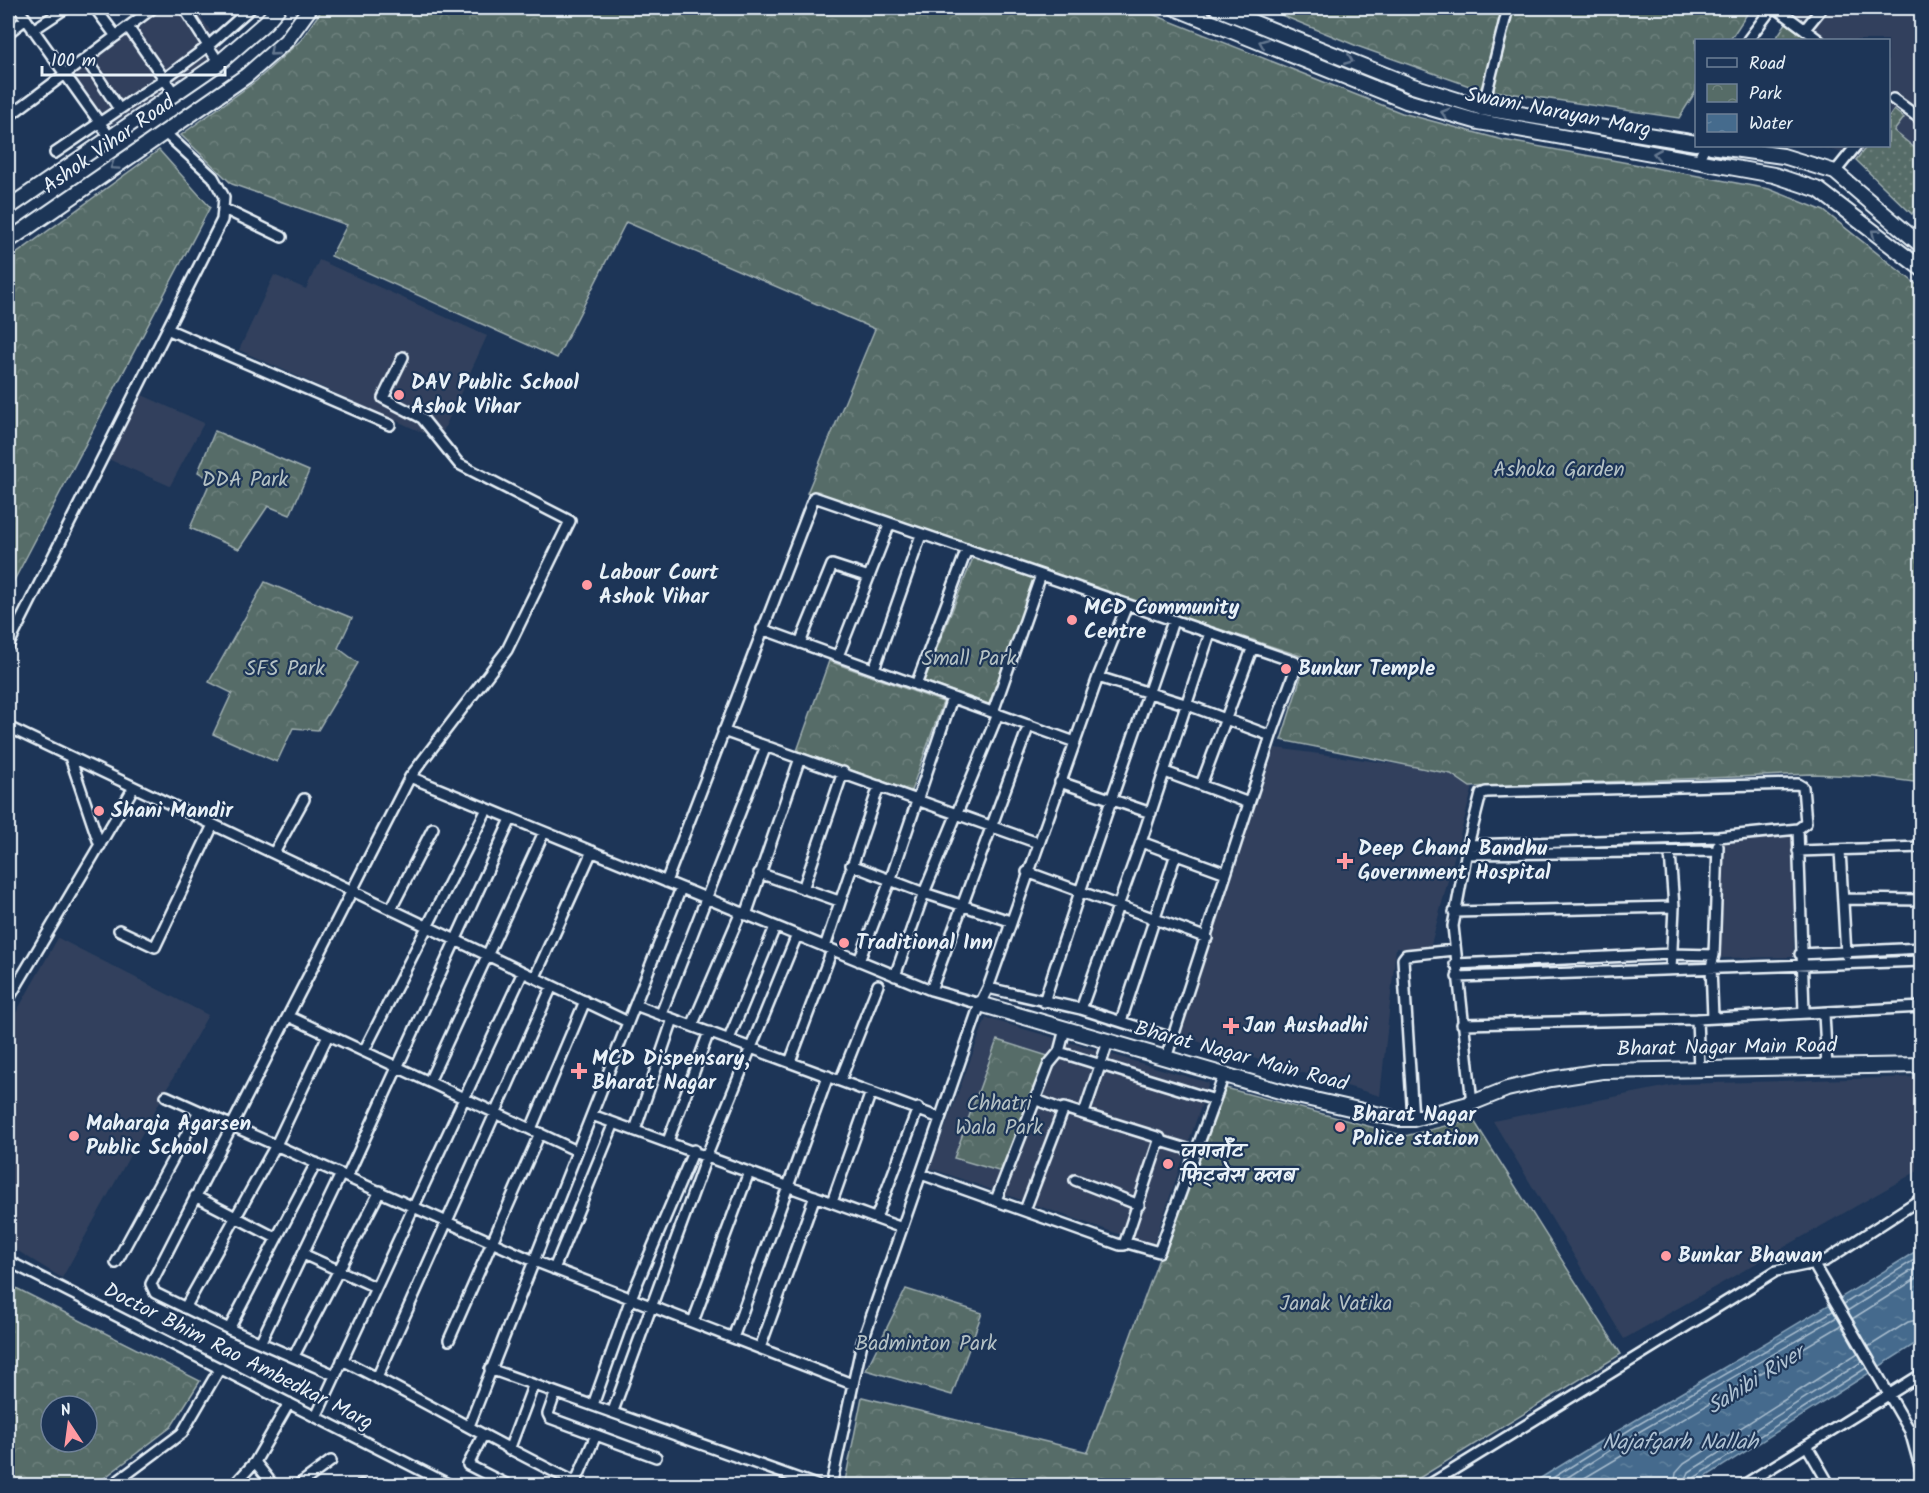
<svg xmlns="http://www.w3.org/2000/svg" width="1929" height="1493" font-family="Kalam,'Playpen Sans Deva',sans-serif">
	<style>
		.built { fill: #31415d }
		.grass { fill: url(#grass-dots); stroke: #9faeb0; stroke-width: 1.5 }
		.park { fill: url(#park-crowns); stroke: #9faeb0; stroke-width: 1.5; fill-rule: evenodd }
		.water { fill: url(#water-ripples); stroke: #86a1b8; stroke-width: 1.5 }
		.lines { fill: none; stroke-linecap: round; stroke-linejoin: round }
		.shore { stroke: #a7bbcd; stroke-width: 1.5 }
		.street-casing { stroke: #e8f1f8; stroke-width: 14 }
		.secondary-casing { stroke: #e8f1f8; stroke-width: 18 }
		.street { stroke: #1d3557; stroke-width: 9 }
		.secondary { stroke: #1d3557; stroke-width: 14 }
		.oneway { stroke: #64778f }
		.poi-dot { fill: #ff9aa2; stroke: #1d3557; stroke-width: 2 }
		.labels { text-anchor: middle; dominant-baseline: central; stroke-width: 4.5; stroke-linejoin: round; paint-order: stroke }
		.street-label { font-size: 21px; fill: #e8f1f8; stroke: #1d3557 }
		.poi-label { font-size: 21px; font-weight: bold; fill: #e8f1f8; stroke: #1d3557; text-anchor: start }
		.park-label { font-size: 21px; fill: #b5c2c5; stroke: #1d3557 }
		.water-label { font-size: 22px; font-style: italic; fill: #afc2d3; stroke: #1d3557 }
	</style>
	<defs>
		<pattern id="grass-dots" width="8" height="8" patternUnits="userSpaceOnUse" patternTransform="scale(1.5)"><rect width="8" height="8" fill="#566c67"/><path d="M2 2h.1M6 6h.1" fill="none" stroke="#6e817e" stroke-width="1.8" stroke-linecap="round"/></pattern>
		<pattern id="park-crowns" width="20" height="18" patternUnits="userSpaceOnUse" patternTransform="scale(1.5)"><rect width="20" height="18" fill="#566c67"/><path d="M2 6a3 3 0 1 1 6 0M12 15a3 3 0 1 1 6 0" fill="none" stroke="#6e817e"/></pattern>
		<pattern id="water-ripples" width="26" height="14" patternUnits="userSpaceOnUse" patternTransform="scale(1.5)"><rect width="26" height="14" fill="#456b8d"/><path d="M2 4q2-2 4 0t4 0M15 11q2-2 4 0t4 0" fill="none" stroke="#60819e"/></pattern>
	</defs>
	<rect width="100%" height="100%" fill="#1d3557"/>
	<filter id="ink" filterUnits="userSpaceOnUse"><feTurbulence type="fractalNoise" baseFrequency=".0167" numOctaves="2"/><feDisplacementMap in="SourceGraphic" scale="12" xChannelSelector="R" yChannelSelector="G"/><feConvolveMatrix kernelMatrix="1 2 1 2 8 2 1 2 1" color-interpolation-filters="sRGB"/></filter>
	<g filter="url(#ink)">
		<!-- built -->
		<path class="built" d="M165,8H195L224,51L110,126L72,72Z
			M1796,8H1921V201L1912,214L1849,154L1814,146H1888V40H1775Z
			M319,260L487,336L439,440L239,350L274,275L306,289Z
			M142,395L204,423L170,486L108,459Z
			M1275,748L1476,775L1429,952L1396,948L1380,1096L1176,1035Z
			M1792,834L1794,957L1721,958L1720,835Z
			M58,938L208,1015L62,1278L8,1245V1027Z
			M986,1018L1209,1083L1153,1246L930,1168Z
			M1921,1077V1169L1624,1339L1493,1121L1679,1084Z"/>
		<!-- grass -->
		<path class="grass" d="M1786,23L1809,40H1775Z
			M1894,110L1904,118L1894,131L1921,153V201L1912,214L1856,160L1867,146H1888L1889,117Z"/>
		<!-- park -->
		<path class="park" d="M323,8H1137L1402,113L1503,140L1769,189L1824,211L1921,288V783L1876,777L1813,774L1470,787L1451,774L1281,740L1307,658L807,493L875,329L626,222L557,358L331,256L347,225L232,184L181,135L256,81L301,40Z
			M1264,8H1751L1730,40H1696V91L1679,118L1475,88L1357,46Z
			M159,150L210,207L8,592V260Z
			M215,431L309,471L290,515L268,506L239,549L190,528L211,480L198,472Z
			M973,558L1035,579L989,704L924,681Z
			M265,582L352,618L338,648L358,663L318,730L293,728L277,762L213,734L232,693L209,682Z
			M829,661L943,702L911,791L797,751Z
			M997,1040L1051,1057L1009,1174L954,1158Z
			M1222,1087L1405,1136L1473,1119L1621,1354L1408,1485L844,1486L862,1397L1088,1452Z
			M8,1284L200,1381L171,1427L95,1485H12L8,1479ZM51,1406H87V1442H51Z
			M906,1289L982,1313L952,1395L866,1370Z"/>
		<!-- water -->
		<path class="water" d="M1921,1248V1340L1693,1485L1528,1486C1658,1404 1792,1330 1921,1248Z"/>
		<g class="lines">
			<!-- shore -->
			<path class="shore" d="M1844,1304L1922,1255
				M1847,1311L1922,1264
				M1852,1319L1922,1275
				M1868,1347L1908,1322L1922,1319
				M1540,1486L1634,1427L1833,1311
				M1554,1486L1637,1433L1837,1317
				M1571,1486L1842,1325
				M1674,1486L1676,1473L1684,1464L1858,1353
				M1683,1486L1689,1472L1863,1361
				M1690,1486L1694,1478L1866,1368"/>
			<!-- street casing -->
			<g class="street-casing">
				<path id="street" d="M18,8L109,136
					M95,8L116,36
					M184,8L219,63
					M1776,8L1819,40
					M128,27L174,93
					M1805,29L1822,8
					M33,30L66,8
					M8,33L26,19
					M1748,40L1772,8
					M86,59L119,109
					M1893,99L1922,120
					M1482,111L1508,8
					M8,117L153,8
					M55,153L164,79L208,46L251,8
					M1698,161L1705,146
					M1835,172L1856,146
					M224,209L282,237
					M167,329L390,425
					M762,629L1075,742
					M800,643L832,565L869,577
					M8,646L222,220L224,197L213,177L164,132
					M838,656L890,523
					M874,669L921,535
					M1098,677L1188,705L1271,736
					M916,685L967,549
					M993,712L1041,575
					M8,727L628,1022
					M723,731L1038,843
					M70,757L100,846
					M1165,772L1249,803
					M410,777L931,990L980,1004
					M1060,782L1151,813
					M1201,785L1252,649
					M1798,829L1804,1012
					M1141,842L1226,873
					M1468,845L1718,837L1798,829L1806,823L1803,787L1798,784L1486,792L1481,794L1468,845L1453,926L1472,1103
					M1840,850L1846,955
					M1798,851L1922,847
					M274,853L304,799
					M1670,853L1674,907L1671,969
					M1467,854L1718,851
					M851,865L924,893L1010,921
					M1027,872L1207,938
					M759,873L839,901
					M666,882L814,497L1295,662L1297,665L1271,736L1166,1058
					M803,889L843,772
					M1844,899L1922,900
					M391,909L433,828
					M1454,912L1674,907
					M746,915L800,758
					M119,930L155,947L213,825
					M825,947L879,786
					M1800,954L1922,948
					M859,961L890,881L952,698
					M1455,964L1672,954L1714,955
					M895,976L924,893L998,714
					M535,977L592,851
					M1457,977L1922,961
					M988,988L1081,1009L1172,1038
					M931,990L1029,725
					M8,1000L134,787
					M1044,1002C1084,874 1130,748 1173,621
					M635,1005L940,1118
					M1081,1009L1141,842L1210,633
					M661,1014L766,746
					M1824,1014L1827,1067
					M288,1016L577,1151
					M1713,1017L1711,967L1714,955L1718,846
					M1697,1019L1699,1069
					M1121,1021L1176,854
					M1462,1024L1697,1019L1922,1007
					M692,1026L741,912
					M729,1039L775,927
					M364,1051L487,809
					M1059,1052L1215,1100
					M790,1062L832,950
					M840,1081L878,985
					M429,1082L544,832
					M166,1096L534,1261L852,1384
					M1037,1100L1062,1110
					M1084,1113L1108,1042
					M592,1115L902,1228
					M1413,1119L1403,959L1406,955L1454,950
					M531,1129L585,1001
					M635,1130L673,1019
					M668,1141L709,1032
					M1161,1141L1197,1152
					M921,1174L1120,1245H1124L1160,1138L1064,1108L1025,1210
					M347,1177L511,819
					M1075,1180L1139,1205
					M195,1196L276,1238
					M996,1200L1049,1064L1059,1052L1065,1029
					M832,1202L871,1092
					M876,1218L918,1108
					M1127,1243L1159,1252L1224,1075
					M303,1254L375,1287
					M8,1261L452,1486
					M116,1263L199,1111
					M1814,1265L1910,1431L1922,1474
					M554,1269L614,1123
					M185,1308L276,1145L328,1035
					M693,1322L749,1172
					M229,1329L316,1163
					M733,1338L828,1076
					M449,1340L540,1133
					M261,1341L341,1174
					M760,1348L815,1196
					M294,1356L380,1191
					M342,1360C421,1399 496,1444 575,1482
					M490,1369L819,1486
					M335,1375L229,1329L155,1293L151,1284L410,777L507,650L570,521L459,464L422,418L383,398L403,357
					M377,1378L552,986
					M555,1394L548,1414L550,1418L656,1457
					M593,1405L631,1298L694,1150
					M613,1411L707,1155L797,935
					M316,1417L523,972
					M469,1426L681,888
					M483,1435L468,1465L510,1486
					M1807,1446L1830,1486
					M509,1450L533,1386
					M255,1462L274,1486
					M111,1486L182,1433L220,1368
					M233,1486L255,1462L289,1403
					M297,1486L331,1461
					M361,1486V1485
					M574,1486L596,1435
					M831,1486L862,1343L980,1004L988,988L1098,677L1127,605
					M1427,1486L1776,1271L1825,1261L1922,1198
					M1742,1486L1922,1374"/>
			</g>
			<!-- secondary casing -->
			<g class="secondary-casing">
				<path id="secondary" d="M1175,8L1406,101L1479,122L1774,175L1819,190L1922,269
					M1217,8L1413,86L1483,108L1696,143
					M1711,146L1783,156L1835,172L1922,246
					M8,208L219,63L266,22L278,8
					M8,241L246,76L286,41L310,8
					M980,1004L1297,1096L1398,1119H1413L1472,1103L1507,1089L1551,1079L1602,1071L1922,1065"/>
			</g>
			<!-- street -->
			<use href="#street" class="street"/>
			<!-- secondary -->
			<use href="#secondary" class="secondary"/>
		</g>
		<!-- one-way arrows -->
		<defs><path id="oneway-chevron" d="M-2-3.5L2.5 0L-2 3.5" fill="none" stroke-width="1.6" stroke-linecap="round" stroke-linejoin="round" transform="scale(1.5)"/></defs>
		<g class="oneway">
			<use href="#oneway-chevron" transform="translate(1263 43) rotate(-158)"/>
			<use href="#oneway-chevron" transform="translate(273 52) rotate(139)"/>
			<use href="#oneway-chevron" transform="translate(1349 60) rotate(22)"/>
			<use href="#oneway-chevron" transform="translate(1445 113) rotate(-164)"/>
			<use href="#oneway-chevron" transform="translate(1657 154) rotate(-170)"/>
			<use href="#oneway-chevron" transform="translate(114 166) rotate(146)"/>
			<use href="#oneway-chevron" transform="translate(1875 233) rotate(-142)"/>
		</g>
	</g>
	<!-- markers -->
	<g class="poi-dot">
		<circle cx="399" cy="395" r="6"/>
		<circle cx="587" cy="585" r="6"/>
		<circle cx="1072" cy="620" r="6"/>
		<circle cx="1286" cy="669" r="6"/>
		<circle cx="99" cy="811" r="6"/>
		<path d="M1342 852h6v6h6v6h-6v6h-6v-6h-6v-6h6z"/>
		<circle cx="844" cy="943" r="6"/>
		<path d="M1228 1017h6v6h6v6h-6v6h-6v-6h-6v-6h6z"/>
		<path d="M576 1062h6v6h6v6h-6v6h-6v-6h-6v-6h6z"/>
		<circle cx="1340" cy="1127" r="6"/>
		<circle cx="74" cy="1136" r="6"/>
		<circle cx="1168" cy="1164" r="6"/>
		<circle cx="1666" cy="1256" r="6"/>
	</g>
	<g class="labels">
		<!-- street labels -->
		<g class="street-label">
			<text transform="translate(1558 113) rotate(11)">Swami Narayan Marg</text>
			<text transform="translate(109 145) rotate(-35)">Ashok Vihar Road</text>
			<text transform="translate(1727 1048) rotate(-1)">Bharat Nagar Main Road</text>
			<text transform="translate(1241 1057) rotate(15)">Bharat Nagar Main Road</text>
			<text transform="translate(238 1357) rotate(27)">Doctor Bhim Rao Ambedkar Marg</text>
		</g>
		<!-- poi labels -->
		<g class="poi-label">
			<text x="411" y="383">DAV Public School<tspan x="411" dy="24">Ashok Vihar</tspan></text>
			<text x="599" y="573">Labour Court<tspan x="599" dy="24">Ashok Vihar</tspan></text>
			<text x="1084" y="608">MCD Community<tspan x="1084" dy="24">Centre</tspan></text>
			<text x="1298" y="669">Bunkur Temple</text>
			<text x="111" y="811">Shani Mandir</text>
			<text x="1358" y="849">Deep Chand Bandhu<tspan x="1358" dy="24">Government Hospital</tspan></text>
			<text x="856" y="943">Traditional Inn</text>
			<text x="1243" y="1026">Jan Aushadhi</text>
			<text x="592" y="1059">MCD Dispensary,<tspan x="592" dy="24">Bharat Nagar</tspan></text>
			<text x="1352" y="1115">Bharat Nagar<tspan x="1352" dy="24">Police station</tspan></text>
			<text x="86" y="1124">Maharaja Agarsen<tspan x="86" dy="24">Public School</tspan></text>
			<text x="1180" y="1152">जगर्नॉट<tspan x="1180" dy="24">फ़िट्नेस क्लब</tspan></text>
			<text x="1678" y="1256">Bunkar Bhawan</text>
		</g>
		<!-- park labels -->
		<g class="park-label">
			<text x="1559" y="470">Ashoka Garden</text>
			<text x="245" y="480">DDA Park</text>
			<text x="969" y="659">Small Park</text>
			<text x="285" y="669">SFS Park</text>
			<text x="999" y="1104">Chhatri<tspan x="999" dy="24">Wala Park</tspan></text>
			<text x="1336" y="1304">Janak Vatika</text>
			<text x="926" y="1344">Badminton Park</text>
		</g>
		<!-- water labels -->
		<g class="water-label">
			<text transform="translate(1756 1381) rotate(-32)">Sahibi River</text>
			<text x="1680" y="1443">Najafgarh Nallah</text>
		</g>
	</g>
	<!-- margin -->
	<rect width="1929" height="1493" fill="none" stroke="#1d3557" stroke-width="30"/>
	<rect x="15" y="15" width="1899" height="1463" fill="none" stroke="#e8f1f8" stroke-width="2" filter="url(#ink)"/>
	<!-- legend -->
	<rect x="1695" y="39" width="195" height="108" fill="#1d3557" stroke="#6e8097" stroke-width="1.5"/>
	<rect x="1707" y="58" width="30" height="9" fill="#1d3557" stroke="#6e8097" stroke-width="1.5"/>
	<text x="1749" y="69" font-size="18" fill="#e8f1f8">Road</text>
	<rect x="1707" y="84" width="30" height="18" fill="url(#park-crowns)" stroke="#6e8097" stroke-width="1.5"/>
	<text x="1749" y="99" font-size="18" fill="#e8f1f8">Park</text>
	<rect x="1707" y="114" width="30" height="18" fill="url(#water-ripples)" stroke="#6e8097" stroke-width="1.5"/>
	<text x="1749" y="129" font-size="18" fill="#e8f1f8">Water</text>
	<!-- north arrow -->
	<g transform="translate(69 1424) rotate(347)"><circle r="28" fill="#1d3557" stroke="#6e8097" stroke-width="1.5"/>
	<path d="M0-4.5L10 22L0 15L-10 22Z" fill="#ff9aa2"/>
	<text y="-9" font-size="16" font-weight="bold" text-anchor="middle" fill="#e8f1f8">N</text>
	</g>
	<!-- scale -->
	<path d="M42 66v9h183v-9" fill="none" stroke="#e8f1f8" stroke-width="3"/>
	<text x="51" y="66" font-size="18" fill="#e8f1f8" stroke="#1d3557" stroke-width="4.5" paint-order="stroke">100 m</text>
</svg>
